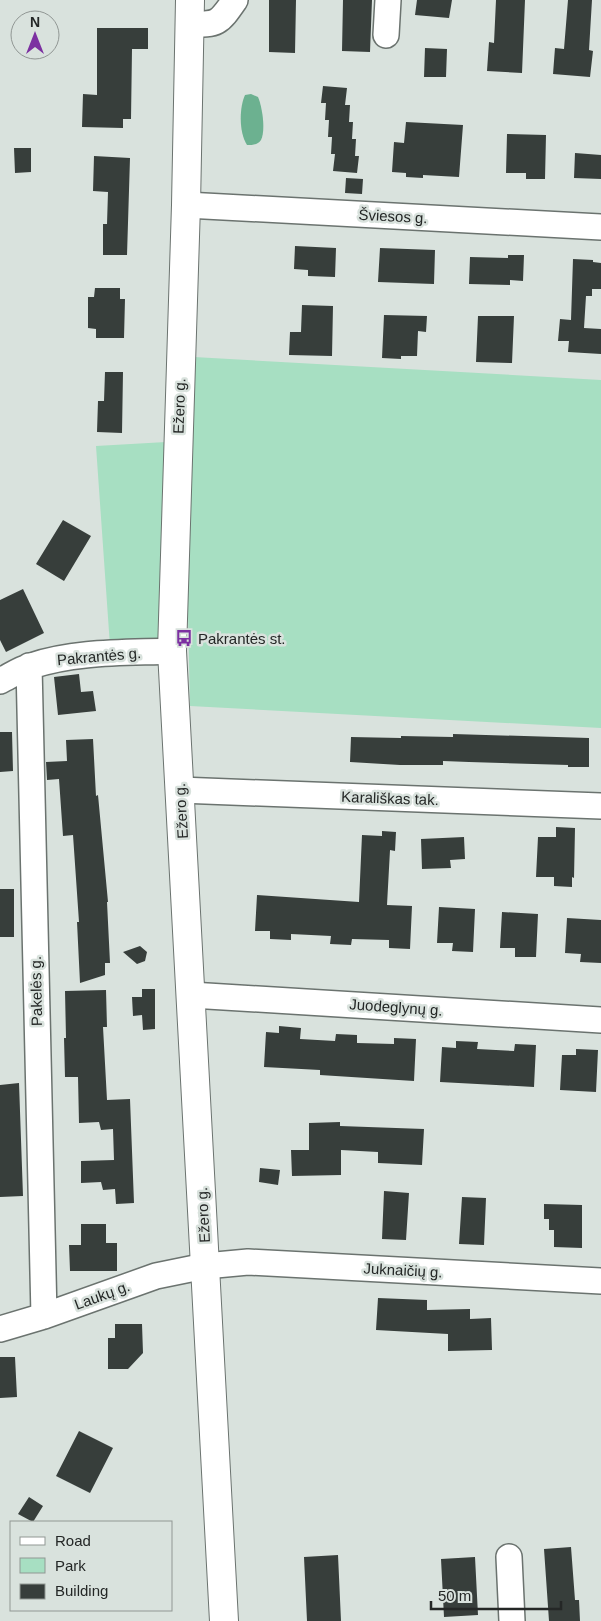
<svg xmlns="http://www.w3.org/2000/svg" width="601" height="1621" font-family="Arial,sans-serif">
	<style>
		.green { fill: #a7dfc2 }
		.water { fill: #6cb190 }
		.building { fill: #373e3b }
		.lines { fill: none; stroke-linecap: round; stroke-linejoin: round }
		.minor-casing { stroke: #6b736f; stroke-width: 28 }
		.major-casing { stroke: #6b736f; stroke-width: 30 }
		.minor { stroke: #fff; stroke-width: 25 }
		.major { stroke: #fff; stroke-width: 28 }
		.labels { text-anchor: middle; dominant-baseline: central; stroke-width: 5; stroke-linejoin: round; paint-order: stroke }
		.street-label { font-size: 15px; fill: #242726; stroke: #d9e2dd }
		.poi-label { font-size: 15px; fill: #242726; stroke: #d9e2dd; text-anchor: start }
	</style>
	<rect width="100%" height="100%" fill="#d9e2dd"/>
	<!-- green -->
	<path class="green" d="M194,357L601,380V728L190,706L187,567Z
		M166,442L158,642L110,646L96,446Z"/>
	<!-- water -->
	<path class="water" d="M251,94L258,97C262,106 266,130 261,140C258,145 252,145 247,145C239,133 239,108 245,95Z"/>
	<!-- building -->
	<path class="building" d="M269,0H296L295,53L269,52Z
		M343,0H372L370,52L342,51Z
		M417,0H452L449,18L415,15Z
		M496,0H525L522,73L487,71L489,42L494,43Z
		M568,0H592L589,50L593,51L590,77L553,74L555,48L564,49Z
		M97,28H148V49H132L131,119H123V128L82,127L83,94L97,95Z
		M425,48L447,49L446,77H424Z
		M323,86L347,88L345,105H350L349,122H353L352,139H356L355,156H359L357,173L333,171L335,154H331L332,137H328L329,120H325L326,103H321Z
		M406,122L463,125L459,177L423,175V178L406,177V173L392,172L394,142L404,143Z
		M507,134L546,135L545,179H526V173H506Z
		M14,148H31V172L15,173Z
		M575,153L601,155V179L574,178Z
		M94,156L130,158L127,255H103V224H107L108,192L93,191Z
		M346,178L363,179L362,194L345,193Z
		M295,246L336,248L335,277L308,276V270L294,269Z
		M380,248L435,250L434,284L378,282Z
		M508,255H524L523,281L510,280V285L469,284L470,257L508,258Z
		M573,259L593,260V262L601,263V289H592V296H586L584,328L601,329V354L568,352L569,341H558L560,319L571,320Z
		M95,288H120V299H125L124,338H96V329L88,328V297H94Z
		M302,305L333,306L332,356L289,355L290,332H301Z
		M384,315L427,316L426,332L418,331L417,356H401V359L382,358Z
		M478,316H514L512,363L476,362Z
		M105,372H123L122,433L97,432L98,401H104Z
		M63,520L91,536L64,581L36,564Z
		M23,589L44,633L6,652L0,640V600Z
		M79,674L81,692L93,691L96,711L58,715L54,677Z
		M0,732H12L13,771L0,772Z
		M453,734L589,738V767H568V765L469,762L443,761V765H400L350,762L351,737L401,738V736L453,737Z
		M93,739L96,796L98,795L108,902H107L110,963H105V975L80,983L77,922H79L73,835L63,836L59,779L47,780L46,762L67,761L66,740Z
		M556,827L575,828L574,878L572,877V887L554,886V877H536L538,837H556Z
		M382,831L396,832L395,851L390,850L387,905L412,906L410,949L389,948V940L352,939L351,945L330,944L331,936L291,934V940L270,939V931H255L257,895L359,902L362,835L382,836Z
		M464,837L465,859L450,860L451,868L422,869L421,839Z
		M0,889H14V937H0Z
		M439,907L475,909L473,952L452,951L453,943H437Z
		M502,912L538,914L536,957H515V948H500Z
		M567,918L601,920V963L580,962L581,954L565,953Z
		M140,946L147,952L145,961L137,964L123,952Z
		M142,989H155V1029L143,1030L142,1015L133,1016L132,997H142Z
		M106,990L107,1027H103L107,1100L130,1099L134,1203L116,1204L115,1189L103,1190L101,1182L81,1183V1161L114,1160L113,1129L101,1130L99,1122L79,1123L78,1077H65L64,1038H66L65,991Z
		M279,1026L301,1028L300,1039L335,1041L336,1034L357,1035V1043L394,1044V1038L416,1039L414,1081L320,1075V1070L264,1067L266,1032L279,1033Z
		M456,1041L478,1042L477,1049L514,1051L515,1044L536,1045L534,1087L440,1082L442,1047L456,1048Z
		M576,1049L598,1050L596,1092L560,1090L562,1055H576Z
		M19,1083L23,1196L0,1197V1085Z
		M340,1122V1126L424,1129L422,1165L378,1163V1152L341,1150V1175L292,1176L291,1150H309V1123Z
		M260,1168L280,1170L278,1185L259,1182Z
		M384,1191L409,1193L406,1240L382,1239Z
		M462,1197L486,1198L484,1245L459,1244Z
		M544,1204L582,1205V1248L554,1247V1230H549V1219H544Z
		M81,1224H106V1243H117V1271H70L69,1245H81Z
		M378,1298L427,1300V1310L470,1309V1319L491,1318L492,1350L448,1351V1334L376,1330Z
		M115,1324H142L143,1353L128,1369H108V1338H115Z
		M0,1357H15L17,1397L0,1398Z
		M79,1431L113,1448L90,1493L56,1476Z
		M29,1497L43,1506L33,1522L18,1514Z
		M571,1547L575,1600H579L580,1621H549L544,1549Z
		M338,1555L341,1621H307L304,1557Z
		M475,1557L478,1615L444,1617L441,1559Z"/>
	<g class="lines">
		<!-- minor casing -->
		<g class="minor-casing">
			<path id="minor" d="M190,24C218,25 219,23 235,0
				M386,35L388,0
				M186,205L601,227
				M29,666L44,1316
				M0,681C10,676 20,669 31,666C76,651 125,653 172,651
				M180,790L601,806
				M191,995L601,1020
				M0,1329L44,1316L156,1276L205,1266L248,1262L601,1281
				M509,1557L512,1621"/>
		</g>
		<!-- major casing -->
		<g class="major-casing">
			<path id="major" d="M190,0L186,205L172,651L224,1621"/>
		</g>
		<!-- minor -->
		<use href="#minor" class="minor"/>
		<!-- major -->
		<use href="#major" class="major"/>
	</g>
	<!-- icons -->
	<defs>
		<g id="bus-bare" transform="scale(1.35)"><path d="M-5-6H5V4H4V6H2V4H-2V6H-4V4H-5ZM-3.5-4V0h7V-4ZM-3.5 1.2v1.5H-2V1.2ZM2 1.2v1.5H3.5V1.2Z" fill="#7c30a1" stroke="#d9e2dd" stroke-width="2.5" paint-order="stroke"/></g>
	</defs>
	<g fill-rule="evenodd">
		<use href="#bus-bare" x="184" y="638"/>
	</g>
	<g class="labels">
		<!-- street labels -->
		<g class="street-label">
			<text transform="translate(393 216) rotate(3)">Šviesos g.</text>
			<text transform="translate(179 406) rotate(-88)">Ežero g.</text>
			<text transform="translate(99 656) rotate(-5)">Pakrantės g.</text>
			<text transform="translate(390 798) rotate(2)">Karališkas tak.</text>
			<text transform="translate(181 811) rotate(-93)">Ežero g.</text>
			<text transform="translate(36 991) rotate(-91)">Pakelės g.</text>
			<text transform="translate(396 1007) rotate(4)">Juodeglynų g.</text>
			<text transform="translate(203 1215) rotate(-93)">Ežero g.</text>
			<text transform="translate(403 1270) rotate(3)">Juknaičių g.</text>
			<text transform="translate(102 1295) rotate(-20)">Laukų g.</text>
		</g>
		<!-- poi labels -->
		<g class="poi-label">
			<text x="198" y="638">Pakrantės st.</text>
		</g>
	</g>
	<!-- legend -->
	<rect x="10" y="1521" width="162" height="90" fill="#d9e2dd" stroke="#919794"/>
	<rect x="20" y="1537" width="25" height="8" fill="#ffffff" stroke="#919794"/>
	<text x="55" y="1546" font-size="15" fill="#242726">Road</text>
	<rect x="20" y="1558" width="25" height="15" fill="#a7dfc2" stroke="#919794"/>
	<text x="55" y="1571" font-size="15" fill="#242726">Park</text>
	<rect x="20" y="1584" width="25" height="15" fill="#373e3b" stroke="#919794"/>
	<text x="55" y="1596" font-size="15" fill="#242726">Building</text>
	<!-- north arrow -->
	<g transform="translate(35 35)"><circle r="24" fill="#d9e2dd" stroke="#919794"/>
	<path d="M0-4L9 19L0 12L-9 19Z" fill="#7c30a1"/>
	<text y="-8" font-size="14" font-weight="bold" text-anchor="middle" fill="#242726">N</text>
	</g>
	<!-- scale -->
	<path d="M431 1601v8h130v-8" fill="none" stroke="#242726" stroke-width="2.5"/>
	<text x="438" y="1601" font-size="15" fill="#242726" stroke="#d9e2dd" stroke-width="4" paint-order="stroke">50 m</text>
</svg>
